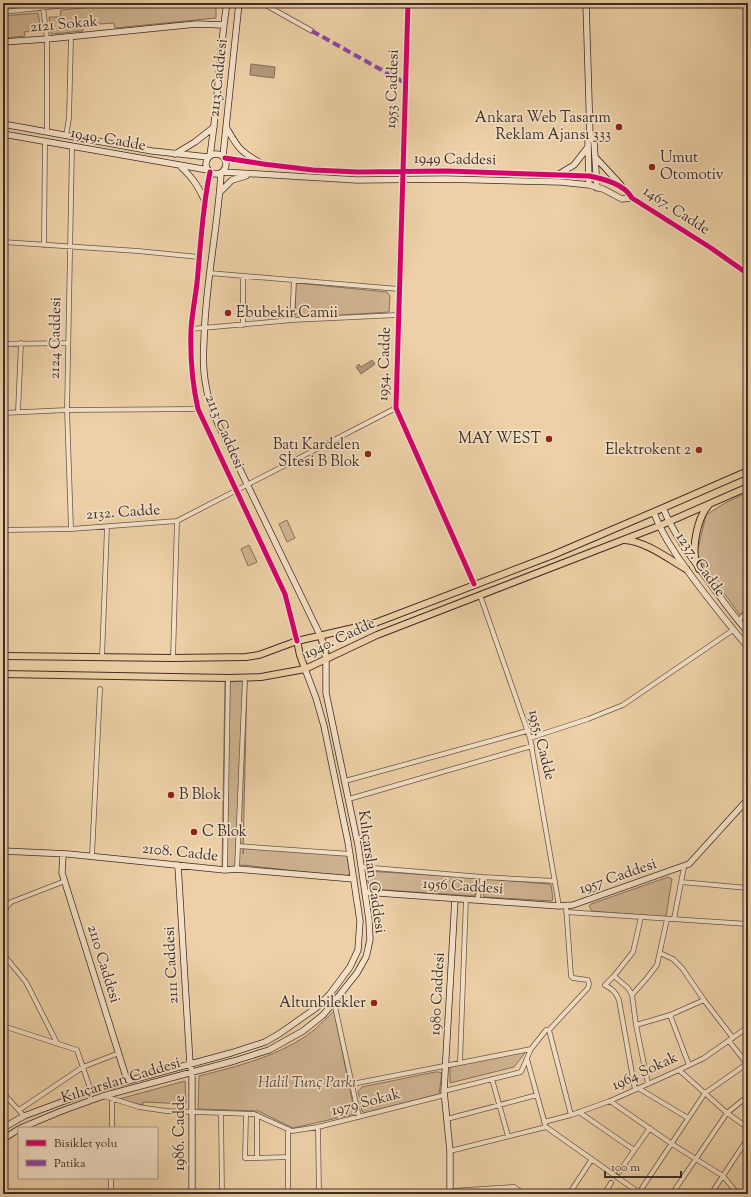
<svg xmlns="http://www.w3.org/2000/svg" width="751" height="1197" font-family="'Sorts Mill Goudy',serif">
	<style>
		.green { fill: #cfb491; stroke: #87705c }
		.water { fill: #b2997b; stroke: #846e59 }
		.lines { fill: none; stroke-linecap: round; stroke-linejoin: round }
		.street-casing { stroke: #6a5647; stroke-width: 5.5 }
		.secondary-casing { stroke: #3f2d27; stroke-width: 7 }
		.primary-casing { stroke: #3f2d27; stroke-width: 8 }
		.street { stroke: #f3e0c6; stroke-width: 4 }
		.secondary { stroke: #f3e0c6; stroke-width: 5.5 }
		.primary { stroke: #edd0a7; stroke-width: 6 }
		.quiet { stroke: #8e44ad; stroke-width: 4; stroke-dasharray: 8 4; stroke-linecap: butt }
		.cycleway-casing { stroke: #f3e0c6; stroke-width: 8 }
		.cycleway { stroke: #d6006c; stroke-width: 5 }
		.poi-dot { fill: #8f2418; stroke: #f3e0c6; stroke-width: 1.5 }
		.labels { text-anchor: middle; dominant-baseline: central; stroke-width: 3.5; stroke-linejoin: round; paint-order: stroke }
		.street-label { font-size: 15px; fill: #3f2d27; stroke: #f3e0c6 }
		.poi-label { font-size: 15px; fill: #3f2d27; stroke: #f3e0c6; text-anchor: end }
		.park-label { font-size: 15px; font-style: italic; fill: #5c483c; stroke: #f3e0c6 }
	</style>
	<rect width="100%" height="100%" fill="#edd0a7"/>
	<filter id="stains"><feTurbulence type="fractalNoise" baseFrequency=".005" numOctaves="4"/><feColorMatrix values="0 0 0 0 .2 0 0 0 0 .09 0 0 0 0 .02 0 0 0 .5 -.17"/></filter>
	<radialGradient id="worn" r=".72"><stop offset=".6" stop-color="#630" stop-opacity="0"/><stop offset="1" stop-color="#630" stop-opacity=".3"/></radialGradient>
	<!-- green -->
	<path class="green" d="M136,3H216V18L115,28L114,23L83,25V31L51,34L49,17H60L61,10Z
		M38,13L41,30L24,32L25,36L3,38V16Z
		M296,283L387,292L390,296L389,312L295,318Z
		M748,492V606L740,615L701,562L697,553L706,515L725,503Z
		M287,520L295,538L287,542L279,524Z
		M249,545L257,562L248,566L241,549Z
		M247,680L243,854L244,847L347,855L350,873L346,877L243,865L222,870L225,681Z
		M366,871L479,878L480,881L475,895L473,896L371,889L369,887Z
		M668,877L672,879L666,916L663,917L592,911L589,906L591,904Z
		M489,879L549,884L551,885L553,899L552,901L484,897L483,893L487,881Z
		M334,1011L355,1114L293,1128L258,1111L198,1109L199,1076C238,1066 281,1056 314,1030C321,1024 327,1017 334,1011Z
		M527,1050L514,1067L450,1083V1065Z
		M435,1072H439L442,1073L439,1094L365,1113L362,1111L358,1091L362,1087Z
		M185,1081L186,1104L143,1102V1105L119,1099Z"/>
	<!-- water -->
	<path class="water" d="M251,64L275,67L274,78L250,75Z
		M372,360L375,364L361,374L356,367L359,364L361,367Z"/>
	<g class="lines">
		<!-- street casing -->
		<g class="street-casing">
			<path id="street" d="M262,3L312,31
				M408,3L396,408L474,584
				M43,7L47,39V132
				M3,12L84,3
				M66,136L69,118L71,37
				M3,242L138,251L199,257
				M44,245L45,142
				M209,273L399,289
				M243,276V325
				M292,320L294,280
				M191,329L292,320L398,315
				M3,344L68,343
				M18,412L21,343
				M3,413L67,410L198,409
				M71,529L67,410L72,147
				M3,530L71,529L177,521L396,408
				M480,595L530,738L559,906
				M738,621L748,611
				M102,657L107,527
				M173,658L177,521
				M530,738L588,719L623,705L733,630
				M345,781L527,731
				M349,799L532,746
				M238,846L350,854
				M92,856L100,689
				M361,867L483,877L555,881
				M237,869L245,678
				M225,870L228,678
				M681,882L748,888
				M477,900L483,877
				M566,912L748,924
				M3,915L7,906L11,902L65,881
				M674,919L684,867
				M660,953L673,959L682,968L704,1000L733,1038
				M3,954L26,982L57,1043
				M614,976L605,985C612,989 616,992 619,1000L635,1090
				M632,995L628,988L614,976L633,952L641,917
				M334,1002L359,1117
				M670,1015L689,1065
				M636,1025L632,995L647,978L657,965L667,919
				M3,1026L77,1050L91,1091
				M549,1030L571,1115
				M729,1041L748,1065
				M527,1059L545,1124
				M460,1063L466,899
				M679,1070L727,1113L748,1128
				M492,1079L508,1136
				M352,1084L531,1049
				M648,1084L636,1025L670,1015L704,1000
				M638,1088L688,1118
				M444,1091L521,1072L531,1049L546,1030H549L588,988L589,984L588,980L573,978L571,976L566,906
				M3,1093L24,1116
				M104,1096L139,1107L166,1111L254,1114L292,1131L318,1127L445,1095
				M610,1101L672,1144L723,1176L738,1194
				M19,1110L83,1067L119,1053
				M579,1112L634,1150
				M221,1113L222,1194
				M246,1114L245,1158H257
				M257,1115V1158L288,1157
				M447,1119L537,1095
				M544,1122L571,1115L610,1101L679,1070L704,1058L748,1027
				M318,1127L319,1194
				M546,1127L641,1194
				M112,1128V1099
				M288,1129V1194
				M450,1151L546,1127
				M619,1172L650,1128
				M642,1188L705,1093L748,1063
				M450,1191L514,1187L524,1194
				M111,1194V1178
				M569,1194L592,1159
				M604,1194L611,1183
				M672,1194L727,1113L748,1096
				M711,1194L748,1138"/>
		</g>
		<!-- secondary casing -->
		<g class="secondary-casing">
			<path id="secondary" d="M586,3L590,135L588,142L589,185
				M3,42L47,39L196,24L224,25
				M3,124L152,151L208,157
				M226,127C237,146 239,151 259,162
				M3,134L208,170
				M590,135L594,142L597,188
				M206 164a10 10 0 1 1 20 0a10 10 0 1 1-20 0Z
				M175,154L195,142L214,127
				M210,155C218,105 219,53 227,3
				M223,156L239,3
				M225,158L263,164L313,170L358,172L447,171L589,176C604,179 624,184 632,198L711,248L748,274
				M596,158L621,185
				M179,165C191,176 197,184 204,199
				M210,172C203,205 201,239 198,272C197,291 192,311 191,330C190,357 192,382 198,409L285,594L297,641
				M223,172L357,180L445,179L561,182L589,185L603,189L622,199L632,198
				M221,173C218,229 205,284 204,341C203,356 203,371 206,386C208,400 213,412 218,424L320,635
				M559,174L574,165L588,147
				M220,192L232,180L246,176
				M663,508C675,537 694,561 712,586C724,602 735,618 748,632
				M654,513C665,542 686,569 705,594C719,612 733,630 748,647
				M3,851L68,854L225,870L237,869L354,879
				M63,854L62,873L127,1080
				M178,865L190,1064L192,1072V1194
				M365,892L559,906L573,905L689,864L748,799
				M3,1128L24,1116L91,1091L231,1053L265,1042L279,1034L316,1008L330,994L350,967L358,950L360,921L348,842L324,726L316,698L305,669
				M21,1128L59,1112L103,1096L234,1061L269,1050L303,1031L323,1015L334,1002L357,973L366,957L368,949L370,939L369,920L358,845L326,693V660
				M3,1139L19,1129
				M450,1194V1151L444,1091L455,899"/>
		</g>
		<!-- primary casing -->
		<g class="primary-casing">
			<path id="primary" d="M625,540C647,542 667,558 686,569
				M699,569C698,565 696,561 695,557C693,543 698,517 708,506
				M320,635L325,649L326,660
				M297,641L300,655L305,669
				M3,656L173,658L246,657L259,655L297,641L375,623L553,555L663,508L748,471
				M3,674L228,678L261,677L305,669L377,635L659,526L748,487"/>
		</g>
		<!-- street -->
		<use href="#street" class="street"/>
		<!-- secondary -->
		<use href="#secondary" class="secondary"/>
		<!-- primary -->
		<use href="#primary" class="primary"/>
		<!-- quiet -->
		<path class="quiet" d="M312,31L405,83"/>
		<!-- cycleway casing -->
		<g class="cycleway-casing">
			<path id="cycleway" d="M408,3L396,408L474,584
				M225,158L263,164L313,170L358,172L447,171L589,176C604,179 624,184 632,198L711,248L748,274
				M210,172C203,205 201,239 198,272C197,291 192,311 191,330C190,357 192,382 198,409L285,594L297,641"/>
		</g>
		<!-- cycleway -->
		<use href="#cycleway" class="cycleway"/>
	</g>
	<!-- markers -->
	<g class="poi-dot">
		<circle cx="619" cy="127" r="4"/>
		<circle cx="652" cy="167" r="4"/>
		<circle cx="228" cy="313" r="4"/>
		<circle cx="549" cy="439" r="4"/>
		<circle cx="699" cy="450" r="4"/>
		<circle cx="368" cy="454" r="4"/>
		<circle cx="171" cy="795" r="4"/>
		<circle cx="194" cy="832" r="4"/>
		<circle cx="374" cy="1003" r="4"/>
	</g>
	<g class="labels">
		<!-- street labels -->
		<g class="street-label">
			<text transform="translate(64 25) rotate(-5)">2121 Sokak</text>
			<text transform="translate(219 78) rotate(-84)">2113 Caddesi</text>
			<text transform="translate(393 89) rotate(-88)">1953 Caddesi</text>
			<text transform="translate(108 140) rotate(10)">1949. Cadde</text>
			<text transform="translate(455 160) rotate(1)">1949 Caddesi</text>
			<text transform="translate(676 211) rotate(33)">1467. Cadde</text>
			<text transform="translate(56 338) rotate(-89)">2124 Caddesi</text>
			<text transform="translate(385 364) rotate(-88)">1954. Cadde</text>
			<text transform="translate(224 432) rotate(67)">2113 Caddesi</text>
			<text transform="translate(123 513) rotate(-4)">2132. Cadde</text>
			<text transform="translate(700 565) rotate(55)">1237. Cadde</text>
			<text transform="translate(340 639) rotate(-25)">1940. Cadde</text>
			<text transform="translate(541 745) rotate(76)">1955. Cadde</text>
			<text transform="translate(180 853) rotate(6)">2108. Cadde</text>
			<text transform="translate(371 872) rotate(82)">Kılıçarslan Caddesi</text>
			<text transform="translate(618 877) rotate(-19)">1957 Caddesi</text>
			<text transform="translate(463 887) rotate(4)">1956 Caddesi</text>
			<text transform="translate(103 964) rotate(73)">2110 Caddesi</text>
			<text transform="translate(172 965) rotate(-93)">2111 Caddesi</text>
			<text transform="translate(438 994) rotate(-87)">1980 Caddesi</text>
			<text transform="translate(645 1072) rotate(-25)">1964 Sokak</text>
			<text transform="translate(121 1081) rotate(-17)">Kılıçarslan Caddesi</text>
			<text transform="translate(366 1103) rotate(-14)">1979 Sokak</text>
			<text transform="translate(180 1133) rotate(-90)">1986. Cadde</text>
		</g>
		<!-- poi labels -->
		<g class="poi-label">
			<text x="611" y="118">Ankara Web Tasarım<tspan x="611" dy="17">Reklam Ajansı 333</tspan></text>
			<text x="660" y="158" text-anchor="start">Umut<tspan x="660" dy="17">Otomotiv</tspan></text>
			<text x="236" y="313" text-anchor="start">Ebubekir Camii</text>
			<text x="541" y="439">MAY WEST</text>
			<text x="360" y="445">Batı Kardelen<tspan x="360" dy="17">Sİtesi B Blok</tspan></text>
			<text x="691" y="450">Elektrokent 2</text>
			<text x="179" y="795" text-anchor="start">B Blok</text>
			<text x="202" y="832" text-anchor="start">C Blok</text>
			<text x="366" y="1003">Altunbilekler</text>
		</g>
		<!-- park labels -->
		<g class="park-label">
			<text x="307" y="1083">Halil Tunç Parkı</text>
		</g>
	</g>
	<!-- margin -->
	<rect width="751" height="1197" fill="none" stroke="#edd0a7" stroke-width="16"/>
	<rect x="4" y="4" width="743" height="1189" fill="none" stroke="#3f2d27" stroke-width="2"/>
	<rect x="8" y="8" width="735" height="1181" fill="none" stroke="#3f2d27"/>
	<!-- legend -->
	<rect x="18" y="1127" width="140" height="52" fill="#f3e0c6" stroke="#ab9886"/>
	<rect x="26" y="1140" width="20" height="6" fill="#d6006c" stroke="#ab9886"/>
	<text x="54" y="1147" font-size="12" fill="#3f2d27">Bisiklet yolu</text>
	<rect x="26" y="1160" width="20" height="6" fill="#8e44ad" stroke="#ab9886"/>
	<text x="54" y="1167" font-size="12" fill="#3f2d27">Patika</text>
	<!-- scale -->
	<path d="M605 1171v6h76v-6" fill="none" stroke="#3f2d27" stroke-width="2"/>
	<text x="611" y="1171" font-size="12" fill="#3f2d27" stroke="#f3e0c6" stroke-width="3" paint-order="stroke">100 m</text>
	<rect width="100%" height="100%" filter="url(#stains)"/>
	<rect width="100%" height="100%" fill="url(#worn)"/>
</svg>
